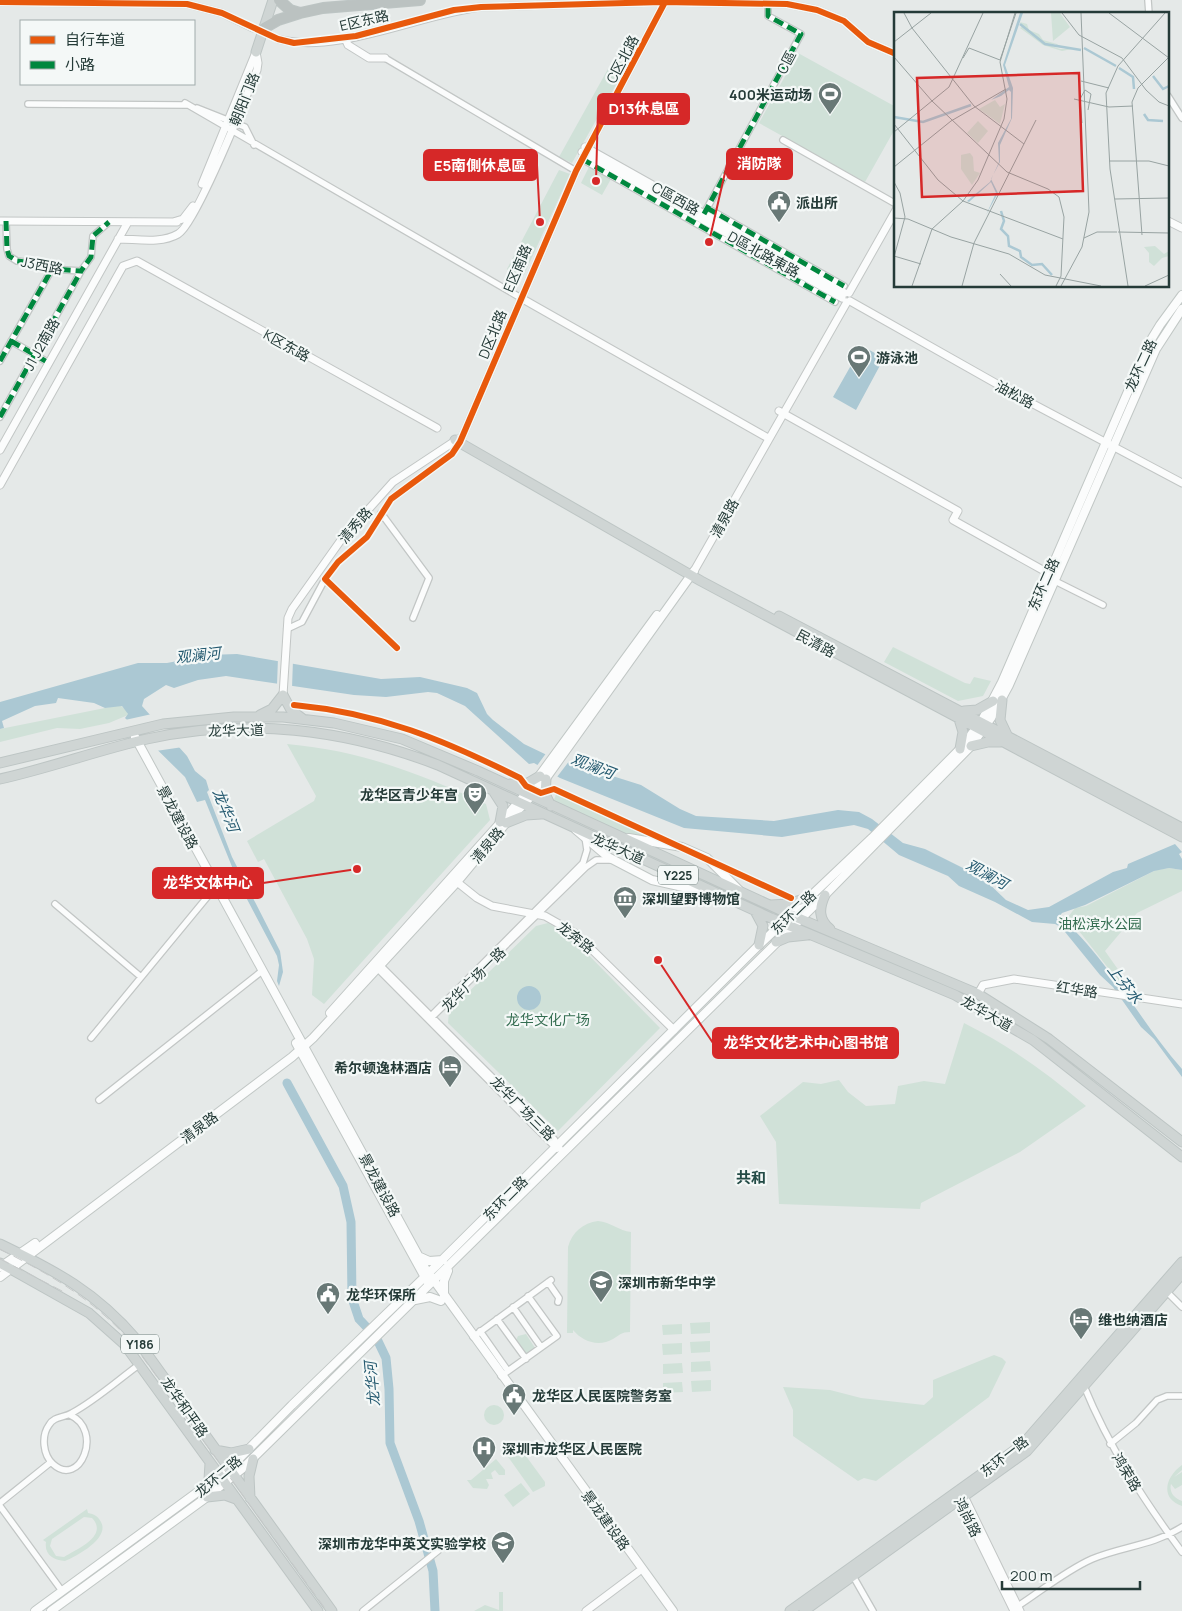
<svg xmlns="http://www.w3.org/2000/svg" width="1182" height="1611" font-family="Manrope,'Noto Sans SC',sans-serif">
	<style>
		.green { fill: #d0e1d8; fill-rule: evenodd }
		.water { fill: #abc8d3 }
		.pier { fill: #e5e9e8 }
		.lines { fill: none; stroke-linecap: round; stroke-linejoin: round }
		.river { stroke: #abc8d3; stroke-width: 9 }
		.tertiary-tunnel { stroke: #bfc6c5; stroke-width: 7; stroke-dasharray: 7 3.5; stroke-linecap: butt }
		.minor-casing { stroke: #c2c6c5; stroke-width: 8 }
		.tertiary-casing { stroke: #c2c6c5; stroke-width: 9 }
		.secondary-casing { stroke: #c1c7c5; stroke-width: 10 }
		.primary-casing { stroke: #bdc5c4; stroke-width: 11 }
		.motorway-casing { stroke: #bdc5c4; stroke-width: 12 }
		.minor { stroke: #fbfcfc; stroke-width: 5.5 }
		.tertiary { stroke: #fbfcfc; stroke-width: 7 }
		.secondary { stroke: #fbfcfc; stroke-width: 8 }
		.primary { stroke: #cfd5d4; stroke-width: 9 }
		.motorway { stroke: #bbc2c1; stroke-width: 10 }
		.rail { stroke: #c7caca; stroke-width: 1; stroke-dasharray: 10 5; stroke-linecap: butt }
		.quiet { stroke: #00873e; stroke-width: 5; stroke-dasharray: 10 5; stroke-linecap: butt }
		.cycleway-casing { stroke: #f4f8f7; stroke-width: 9 }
		.cycleway { stroke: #e8590c; stroke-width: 6 }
		.labels { text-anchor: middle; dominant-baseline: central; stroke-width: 4.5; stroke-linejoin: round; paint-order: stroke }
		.shield { fill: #f4f8f7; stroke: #637471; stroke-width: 1 }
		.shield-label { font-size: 12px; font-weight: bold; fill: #253b38 }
		.street-label { font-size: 14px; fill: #253b38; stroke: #f4f8f7 }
		.poi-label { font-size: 14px; font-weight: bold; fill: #253b38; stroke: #f4f8f7; text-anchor: start }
		.park-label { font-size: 14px; fill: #346d51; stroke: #f4f8f7 }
		.water-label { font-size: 15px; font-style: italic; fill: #255a70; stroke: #f4f8f7 }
		.neighbourhood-label { font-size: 15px; font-weight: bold; fill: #234b46; stroke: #f4f8f7 }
		.inset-river { fill: none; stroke: #abc8d3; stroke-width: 2.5 }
		.inset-road { fill: none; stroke: #98a3a2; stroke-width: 1 }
		.view { fill: #d62828; fill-opacity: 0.15; stroke: #d62828; stroke-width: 2.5 }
		.inset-edge { fill: none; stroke: #253b38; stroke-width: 2.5 }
		.leader { fill: none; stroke: #d62828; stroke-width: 2 }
		.callout-dot { fill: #d62828; stroke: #f4f8f7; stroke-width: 2 }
		.callout { fill: #d62828; stroke: #d62828; stroke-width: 2 }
		.callout-label { font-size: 15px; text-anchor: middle; font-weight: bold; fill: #fff }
	</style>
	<rect width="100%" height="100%" fill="#e5e9e8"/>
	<!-- green -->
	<path class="green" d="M798,53L896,107V127L865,182L759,123Z
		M614,58L627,65L572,163L559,157Z
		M589,167L611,179L602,195L581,183Z
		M559,170L570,174L524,275L520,278L513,275L507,269Z
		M893,647L965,683L970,684L974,677L991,681L983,696L958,701L884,662Z
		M120,705L127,711L128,715L109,723L80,729L57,728L0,742V729Z
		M287,744C363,751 418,773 486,804L490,820L324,1004L312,995L314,959L307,939L264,859L258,862L247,841L314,801L316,796Z
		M557,792L668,841L623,833L553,802Z
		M1169,868L1182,870V891L1137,913L1105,951L1134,992H1127L1068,917L1075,908L1086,906L1156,870Z
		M548,923L569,935L660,1028L558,1131L448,1023L449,1011L536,926Z
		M964,1023C1010,1046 1047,1073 1086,1106L1020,1152L921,1203L920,1209L779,1204L776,1142L760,1116L803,1082L821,1084L839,1080L848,1092L866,1106L895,1104L898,1086L924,1081L945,1084Z
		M598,1221C611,1222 619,1231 631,1232L630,1332C621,1332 620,1335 613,1339C599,1347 583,1342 573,1330V1333H567L568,1247C572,1232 583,1223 598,1221Z
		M710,1322V1333L691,1334L690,1323Z
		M682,1324V1334L663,1335L662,1325Z
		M526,1334L535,1348L526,1356L515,1342L518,1336Z
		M710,1341V1352L691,1353L690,1342Z
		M682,1343V1354L663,1355L662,1344Z
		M994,1355L1002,1358L1006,1362L989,1397L876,1481L864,1478L858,1481L793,1436V1410L783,1387L830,1390L861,1398L924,1405L933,1397V1380Z
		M710,1361L711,1371L691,1372V1362Z
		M682,1363L683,1373L663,1374V1364Z
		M711,1380V1391L692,1392L691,1381Z
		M682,1382L683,1392L663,1393V1383Z
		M484 1415a10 10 0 1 1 20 0a10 10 0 1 1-20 0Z
		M515,1448L523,1452L545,1482V1486L533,1492L506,1454Z
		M496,1459L505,1470V1475H499L495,1470L491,1473L493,1479H486L489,1485L487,1489L473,1488L467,1480H471Z
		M1182,1465V1470L1174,1477L1182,1472V1485L1175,1489L1171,1484C1169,1492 1174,1498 1182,1501V1506C1159,1498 1166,1476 1182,1465Z
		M521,1483L530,1494L513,1507L504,1495Z
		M87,1509L88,1513C94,1514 98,1516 101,1522C110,1538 77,1556 65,1561C54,1560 44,1555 46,1542L43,1540ZM84,1517L92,1518C109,1536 77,1549 64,1557L56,1556L50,1546L52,1539Z
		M499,1592H503V1611H474L485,1605L499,1610Z"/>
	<!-- water -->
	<path class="water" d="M862,346L884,358L856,410L833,397Z
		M237,654L381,679L420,677L467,688L477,693L487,714L493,720L524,744L549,756L641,785L680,809L696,816L774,821L838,810L859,812L872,819L903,843L925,849L983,878L1006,900L1028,910L1049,907L1113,872L1127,868L1128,864L1175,844L1182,852L1179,854L1182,859V870L1169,868L1154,871L1085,905L1062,913L1059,917C1064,922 1069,925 1074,930C1091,947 1106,967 1120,986C1141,1015 1159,1043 1182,1069V1077L1154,1039L1141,1027L1113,987L1100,975L1061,927L1055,924L1032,922L995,902L959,886L948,876L899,855L868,829L854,825L782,837L684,828L560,778L534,763L529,764L465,706L437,693L428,692L386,697L354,695L226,676L198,680L174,688L166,685L144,699L142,706L187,756L195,771L206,780L209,790L207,792L232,857L280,951L283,972L279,986L277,981L279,965L277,956L239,884L205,800L197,802L185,777L125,718L128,714L122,706L105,708L94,703L58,698L56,703L35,706L2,721L4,728L0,729V702L138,663H167L209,655Z
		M517 998a12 12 0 1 1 24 0a12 12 0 1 1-24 0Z"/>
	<!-- pier -->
	<path class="pier" d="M278,658L293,660L292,688L277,685Z
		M152,714L183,747L156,751L125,720Z
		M547,752L570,760L557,777L536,767Z"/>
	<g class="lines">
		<!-- river -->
		<path class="river" d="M287,1083L343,1186L351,1222L352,1298L359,1319L376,1337L386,1358L389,1389L390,1443L419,1521L433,1571L435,1611"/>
		<!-- tertiary-tunnel -->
		<path class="tertiary-tunnel" d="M253,28L278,39"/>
		<!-- minor casing -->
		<g class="minor-casing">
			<path id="minor" d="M1148,0L1149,14
				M385,58L576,171
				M1168,96L1182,118
				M185,103L521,298
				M28,104L188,105
				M197,108L245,127L254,145
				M783,140L896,204
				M582,159L835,302
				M707,208L844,286
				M704,214L801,34L768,16V4
				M6,221L7,249L9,256L17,261L44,264L52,269L81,271L91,257L93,236L109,222
				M11,341L49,363
				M0,361L52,269
				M0,417L81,271
				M381,513L429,578L413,618
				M1055,581L1103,605
				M287,629L302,622L325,579
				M397,648L325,579L338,562L367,537L391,499L452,454L460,442
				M55,904L141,977
				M380,965L554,1139L563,1153
				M377,968L557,1149
				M429,1018L583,863L587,850L585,837
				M430,1019L586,867L596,860H611
				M91,1038L213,890
				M99,1100L262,971
				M548,1282L559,1298L558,1302
				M1166,1291L1182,1307
				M513,1307L541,1347
				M497,1319L526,1359
				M480,1331L508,1371
				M473,1337L551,1280
				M501,1376L557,1336L528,1296
				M1084,1386C1109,1447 1143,1499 1182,1552
				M70,1415C104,1430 80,1489 53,1464C43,1455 41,1436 49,1425C54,1416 64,1418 72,1413C96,1400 118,1380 140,1364
				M1110,1444L1136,1423L1157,1400L1167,1396H1182
				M0,1503L51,1462
				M0,1506L62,1591
				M853,1576L873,1611
				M1015,1608C1040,1592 1065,1571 1092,1559C1123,1546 1152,1546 1182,1527
				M363,1611L444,1546"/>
		</g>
		<!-- tertiary casing -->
		<g class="tertiary-casing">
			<path id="tertiary" d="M0,2L187,4L222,13L253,28
				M345,38L348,45L369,58H385
				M278,39C337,55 420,14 481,7L662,2L787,4L817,10L844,21L868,42L896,54
				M585,147L845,293
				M582,152L842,298
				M202,184L256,52
				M0,221L177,222
				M1168,221L1182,228
				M173,222L183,219L193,206
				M118,239C137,239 161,244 178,234C196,224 246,97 257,70L258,63L256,52
				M849,293L896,210
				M521,298L768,438
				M850,301L1020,397L1182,483
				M779,411L958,511L953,520L1048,573
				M460,442L576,171L665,2
				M0,450L128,222
				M0,485L123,266L137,261L437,428
				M694,571L847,302
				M283,695L288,618L292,609L341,540L393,482L458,439
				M457,882L477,898L492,906L545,916L575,933L674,1030
				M978,994L983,985L1014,979L1182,1004
				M960,1494L964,1496L1020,1611
				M958,1497L1014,1611
				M586,1611L638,1572"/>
		</g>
		<!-- secondary casing -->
		<g class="secondary-casing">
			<path id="secondary" d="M135,737L425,1268L673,1611
				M576,830L608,857L652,880L710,893
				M629,838L682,847L707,858L739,890
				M330,1013L526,794L657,615
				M296,1043L427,1281
				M418,1256L429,1261L443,1260
				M0,1267L35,1243
				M0,1277L292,1057L313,1038L457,882L506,823L539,788L694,571
				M444,1296V1281L448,1271
				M415,1300L430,1297L441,1301
				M35,1611L229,1469L292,1405L436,1266L759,945L872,838L960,749L981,722L1002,682L1149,343L1160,325L1182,295
				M51,1611L207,1497L242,1469L825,895L971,746L991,718L1009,685L1156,349L1182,309"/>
		</g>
		<!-- primary casing -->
		<g class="primary-casing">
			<path id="primary" d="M256,52L273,0
				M455,440L701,581L1182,837
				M779,616L1182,828
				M283,695L291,710L303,719
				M1002,700L1000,720L1008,737
				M964,711L977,710L993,701
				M260,715L272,709L283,695
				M959,719L963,732L960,749
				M971,746L988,742H1000
				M0,763L163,724L234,717H283L334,723L402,739L478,771L791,915L978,994L1049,1039L1182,1142
				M0,779C50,768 98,750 147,739C245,717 345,729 438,765L771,918L955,995L1033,1040L1182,1157
				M546,779L545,794L551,806
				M510,784L528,783L540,776
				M494,792L503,806L500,822
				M506,823L526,815L541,814
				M825,895C819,908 818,919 830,929
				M771,905L788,904L807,898
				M755,911L763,926L759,945
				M776,942L788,937L807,935
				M0,1244C56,1271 96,1292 137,1340L332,1611
				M0,1263L89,1313L125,1345L318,1611
				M215,1450L231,1453L249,1449
				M204,1489L209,1480L210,1463
				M207,1497L225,1495L236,1499
				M250,1498L249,1476L253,1459
				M790,1611L1022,1445L1182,1262
				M804,1611L1027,1451L1182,1274"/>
		</g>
		<!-- motorway casing -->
		<g class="motorway-casing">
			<path id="motorway" d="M279,0L290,10L300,13L323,8L420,0
				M264,28L278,20L300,13"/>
		</g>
		<!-- minor -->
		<use href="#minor" class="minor"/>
		<!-- tertiary -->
		<use href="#tertiary" class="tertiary"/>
		<!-- secondary -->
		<use href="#secondary" class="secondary"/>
		<!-- primary -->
		<use href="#primary" class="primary"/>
		<!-- motorway -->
		<use href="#motorway" class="motorway"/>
		<!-- rail -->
		<path class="rail" d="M0,1249C54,1277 92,1298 133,1344L327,1611
			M0,1259L64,1292"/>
		<!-- quiet -->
		<path class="quiet" d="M582,159L835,302
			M707,208L844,286
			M704,214L801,34L768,16V4
			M6,221L7,249L9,256L17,261L44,264L52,269L81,271L91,257L93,236L109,222
			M11,341L49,363
			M0,361L52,269
			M0,417L81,271"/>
		<!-- cycleway casing -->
		<g class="cycleway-casing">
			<path id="cycleway" d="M0,2L187,4L222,13L278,39L294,43L356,36L454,10L481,7L662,2L787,4L817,10L844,21L868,42L896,54
				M397,648L325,579L338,562L367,537L391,499L452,454L460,442L576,171L665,2
				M294,705C380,713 444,740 520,778L526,786L541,793L554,789L791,898"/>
		</g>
		<!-- cycleway -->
		<use href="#cycleway" class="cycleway"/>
	</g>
	<!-- icons -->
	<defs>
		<g id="stadium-pin" transform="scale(1.25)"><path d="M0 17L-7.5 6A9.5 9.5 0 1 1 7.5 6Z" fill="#687876" stroke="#f4f8f7"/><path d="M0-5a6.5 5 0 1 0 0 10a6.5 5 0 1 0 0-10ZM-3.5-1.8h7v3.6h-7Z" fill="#fff"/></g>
		<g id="civic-pin" transform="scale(1.25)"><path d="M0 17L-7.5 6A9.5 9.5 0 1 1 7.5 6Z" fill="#687876" stroke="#f4f8f7"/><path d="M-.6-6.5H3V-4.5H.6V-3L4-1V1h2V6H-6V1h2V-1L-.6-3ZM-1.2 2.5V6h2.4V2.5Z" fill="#fff"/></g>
		<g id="theatre-pin" transform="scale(1.25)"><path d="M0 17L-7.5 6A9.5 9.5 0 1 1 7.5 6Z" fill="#687876" stroke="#f4f8f7"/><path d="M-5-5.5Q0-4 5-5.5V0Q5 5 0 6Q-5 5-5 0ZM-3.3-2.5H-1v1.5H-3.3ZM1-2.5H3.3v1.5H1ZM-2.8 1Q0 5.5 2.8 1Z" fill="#fff"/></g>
		<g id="museum-pin" transform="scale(1.25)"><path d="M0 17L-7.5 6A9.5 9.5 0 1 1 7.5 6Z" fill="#687876" stroke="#f4f8f7"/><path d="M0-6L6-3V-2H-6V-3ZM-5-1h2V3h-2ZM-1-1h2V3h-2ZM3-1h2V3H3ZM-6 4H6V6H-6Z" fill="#fff"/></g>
		<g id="hotel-pin" transform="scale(1.25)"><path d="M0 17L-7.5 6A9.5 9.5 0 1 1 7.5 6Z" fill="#687876" stroke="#f4f8f7"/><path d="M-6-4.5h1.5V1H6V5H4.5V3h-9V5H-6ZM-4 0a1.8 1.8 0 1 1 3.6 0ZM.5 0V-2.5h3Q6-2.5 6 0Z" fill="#fff"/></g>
		<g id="school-pin" transform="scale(1.25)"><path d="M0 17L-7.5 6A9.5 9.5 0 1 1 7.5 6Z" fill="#687876" stroke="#f4f8f7"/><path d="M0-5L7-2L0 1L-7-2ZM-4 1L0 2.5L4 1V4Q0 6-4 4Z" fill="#fff"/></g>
		<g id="hospital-pin" transform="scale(1.25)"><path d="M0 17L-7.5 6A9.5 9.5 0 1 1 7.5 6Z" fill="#687876" stroke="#f4f8f7"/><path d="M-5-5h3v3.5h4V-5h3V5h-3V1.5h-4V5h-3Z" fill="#fff"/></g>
	</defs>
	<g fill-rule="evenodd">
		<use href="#stadium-pin" x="830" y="94"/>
		<use href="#civic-pin" x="779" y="202"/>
		<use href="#stadium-pin" x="859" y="357"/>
		<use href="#theatre-pin" x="475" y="794"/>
		<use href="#museum-pin" x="625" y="898"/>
		<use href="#hotel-pin" x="450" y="1067"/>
		<use href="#school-pin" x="601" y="1282"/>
		<use href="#civic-pin" x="328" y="1294"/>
		<use href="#hotel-pin" x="1081" y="1319"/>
		<use href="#civic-pin" x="514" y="1395"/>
		<use href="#hospital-pin" x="484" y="1448"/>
		<use href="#school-pin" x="503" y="1543"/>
	</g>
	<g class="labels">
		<!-- shield labels -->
		<g class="shield">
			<rect x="658" y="865.5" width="40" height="19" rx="4"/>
			<rect x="121" y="1334.5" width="38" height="19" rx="4"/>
		</g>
		<g class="shield-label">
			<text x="678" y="875">Y225</text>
			<text x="140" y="1344">Y186</text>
		</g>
		<!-- street labels -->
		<g class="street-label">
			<text transform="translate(364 20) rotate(-13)">E区东路</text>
			<text transform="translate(622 59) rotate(-62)">C区北路</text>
			<text transform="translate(786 62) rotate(-62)">C區</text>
			<text transform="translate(244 99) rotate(-68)">朝阳门路</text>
			<text transform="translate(676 198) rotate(29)">C區西路</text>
			<text transform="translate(764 254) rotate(29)">D區北路東路</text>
			<text transform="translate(42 265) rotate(11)">J3西路</text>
			<text transform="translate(517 268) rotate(-67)">E区南路</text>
			<text transform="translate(492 334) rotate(-68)">D区北路</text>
			<text transform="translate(41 344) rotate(-61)">J1 J2南路</text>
			<text transform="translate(287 345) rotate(29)">K区东路</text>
			<text transform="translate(1140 365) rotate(-65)">龙环二路</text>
			<text transform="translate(1015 394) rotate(28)">油松路</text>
			<text transform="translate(724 518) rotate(-61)">清泉路</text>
			<text transform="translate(355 525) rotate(-49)">清秀路</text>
			<text transform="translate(1043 584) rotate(-66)">东环二路</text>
			<text transform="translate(816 643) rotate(28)">民清路</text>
			<text transform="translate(236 730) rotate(-1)">龙华大道</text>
			<text transform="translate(178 817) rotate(62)">景龙建设路</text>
			<text transform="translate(487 845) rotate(-50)">清泉路</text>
			<text transform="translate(618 848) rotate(24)">龙华大道</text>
			<text transform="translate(793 912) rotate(-44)">东环二路</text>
			<text transform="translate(576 937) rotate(38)">龙奔路</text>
			<text transform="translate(473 979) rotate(-45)">龙华广场一路</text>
			<text transform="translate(1077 989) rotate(9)">红华路</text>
			<text transform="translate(987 1013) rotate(30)">龙华大道</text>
			<text transform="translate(523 1108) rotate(45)">龙华广场三路</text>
			<text transform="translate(199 1127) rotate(-37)">清泉路</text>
			<text transform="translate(380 1185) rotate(62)">景龙建设路</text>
			<text transform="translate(505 1198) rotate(-45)">东环二路</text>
			<text transform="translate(185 1407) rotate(55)">龙华和平路</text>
			<text transform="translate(1004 1456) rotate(-38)">东环一路</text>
			<text transform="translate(1127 1472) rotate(59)">鸿荣路</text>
			<text transform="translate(218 1476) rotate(-40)">龙环二路</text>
			<text transform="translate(968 1517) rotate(64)">鸿尚路</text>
			<text transform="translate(606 1520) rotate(54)">景龙建设路</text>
		</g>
		<!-- poi labels -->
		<g class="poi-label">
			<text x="812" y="94" text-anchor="end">400米运动场</text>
			<text x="796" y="202">派出所</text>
			<text x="876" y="357">游泳池</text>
			<text x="458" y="794" text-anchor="end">龙华区青少年宫</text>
			<text x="642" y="898">深圳望野博物馆</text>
			<text x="432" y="1067" text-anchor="end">希尔顿逸林酒店</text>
			<text x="618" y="1282">深圳市新华中学</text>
			<text x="346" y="1294">龙华环保所</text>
			<text x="1098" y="1319">维也纳酒店</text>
			<text x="532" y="1395">龙华区人民医院警务室</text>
			<text x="502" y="1448">深圳市龙华区人民医院</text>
			<text x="486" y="1543" text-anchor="end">深圳市龙华中英文实验学校</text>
		</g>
		<!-- park labels -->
		<g class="park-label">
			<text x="1100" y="923">油松滨水公园</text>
			<text x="548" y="1019">龙华文化广场</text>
		</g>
		<!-- water labels -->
		<g class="water-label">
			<text transform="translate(198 655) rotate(-6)">观澜河</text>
			<text transform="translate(593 766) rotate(21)">观澜河</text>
			<text transform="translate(226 810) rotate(68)">龙华河</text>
			<text transform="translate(987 874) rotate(29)">观澜河</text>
			<text transform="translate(1125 984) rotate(52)">上芬水</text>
			<text transform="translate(372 1384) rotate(-95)">龙华河</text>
		</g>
		<!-- neighbourhood labels -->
		<g class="neighbourhood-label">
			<text x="751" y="1177">共和</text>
		</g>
	</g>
	<!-- overview -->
	<g transform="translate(894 12)">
		<rect width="275" height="275" fill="#e5e9e8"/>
		<path d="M157,1H166L176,15L159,29ZM126,10L133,12L135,18L145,22L149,28L163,32L167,36L161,32L155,33L166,37H178L168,39L149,33L126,16L129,14ZM101,88L106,95L111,92L106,112L85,97ZM84,109L94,119L84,131L73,121ZM76,141L79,145L80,159L86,161L78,173L67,157V143ZM261,234L270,242L275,239V244L268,246L260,254L255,250V241L250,235Z" fill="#d0e1d8"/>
		<path d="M126,1H129L111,53L119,76L118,106L106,133V150L97,167L104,181L92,203L102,181L97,170L75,190L73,189L96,170L105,150L104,131L117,107V80L115,78L107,84L97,88L115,75L109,53Z" fill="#abc8d3"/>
		<path class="inset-river" d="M126,12L151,32L187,38M190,36L222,54M225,56L239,65L240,77M259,64L269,77L275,74M250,102L254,108L269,109M0,105L29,110L77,93M107,199L110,209L107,217L114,224L115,234L126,239L127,245L138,253L148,252L158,263"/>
		<path class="inset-road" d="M10,1L18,16L80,94L130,132M168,1L185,23L228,46L252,78L265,90L275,94M215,1L275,46M0,30L37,1M0,45L38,89L113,160L154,177L165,185L170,205L167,264L162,274M69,46L75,36L106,48L122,1M187,69L215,76M180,87L215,95L239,94M188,111L186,87L191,78L197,82L194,98M0,112L44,168L69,189L169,227M0,120L55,75L89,1M215,149H255L275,154M0,155L57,109L112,77M0,170L6,181L11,205L0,245M221,187L275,186M0,206L14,207L57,225L115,242L151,263L207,274M224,220L275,221M248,223L238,90L244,76L275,45M190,226L203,220H223M0,244L27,252M106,262L117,274M18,274L38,217L69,189L84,168L110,107L113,87L106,50L121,1M68,274L80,231L142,108M167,274L188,235L195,200L187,1M234,274L216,157L212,81L224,54L271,1M251,274L275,263"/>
		<path class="view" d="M185,61L189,179L28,185L23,66Z"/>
		<rect width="275" height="275" class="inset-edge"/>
	</g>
	<!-- callouts -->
	<path class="leader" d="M596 181L598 109M709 242L727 164M540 222L537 165M357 869L263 883M658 960L713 1043"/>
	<g class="callout-dot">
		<circle cx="596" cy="181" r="5"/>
		<circle cx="709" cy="242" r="5"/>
		<circle cx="540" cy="222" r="5"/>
		<circle cx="357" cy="869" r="5"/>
		<circle cx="658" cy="960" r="5"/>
	</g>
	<g class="callout">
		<rect x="598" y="94" width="91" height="30" rx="5"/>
		<rect x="727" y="149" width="65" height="30" rx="5"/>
		<rect x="424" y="150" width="113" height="30" rx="5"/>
		<rect x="153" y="868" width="110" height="30" rx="5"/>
		<rect x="713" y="1028" width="185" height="30" rx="5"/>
	</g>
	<g class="callout-label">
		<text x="644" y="114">D13休息區</text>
		<text x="759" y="169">消防隊</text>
		<text x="480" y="171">E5南側休息區</text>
		<text x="208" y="888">龙华文体中心</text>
		<text x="806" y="1048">龙华文化艺术中心图书馆</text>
	</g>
	<!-- legend -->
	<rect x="20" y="20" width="175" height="65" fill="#f4f8f7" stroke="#a1acab"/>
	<rect x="30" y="36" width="25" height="8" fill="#e8590c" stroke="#a1acab"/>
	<text x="65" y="45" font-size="15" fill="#253b38">自行车道</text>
	<rect x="30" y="61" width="25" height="8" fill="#00873e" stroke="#a1acab"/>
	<text x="65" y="70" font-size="15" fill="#253b38">小路</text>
	<!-- scale -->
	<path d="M1002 1581v8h138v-8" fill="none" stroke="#253b38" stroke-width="2.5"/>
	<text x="1010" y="1581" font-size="15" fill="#253b38" stroke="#f4f8f7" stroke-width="4" paint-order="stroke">200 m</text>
</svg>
